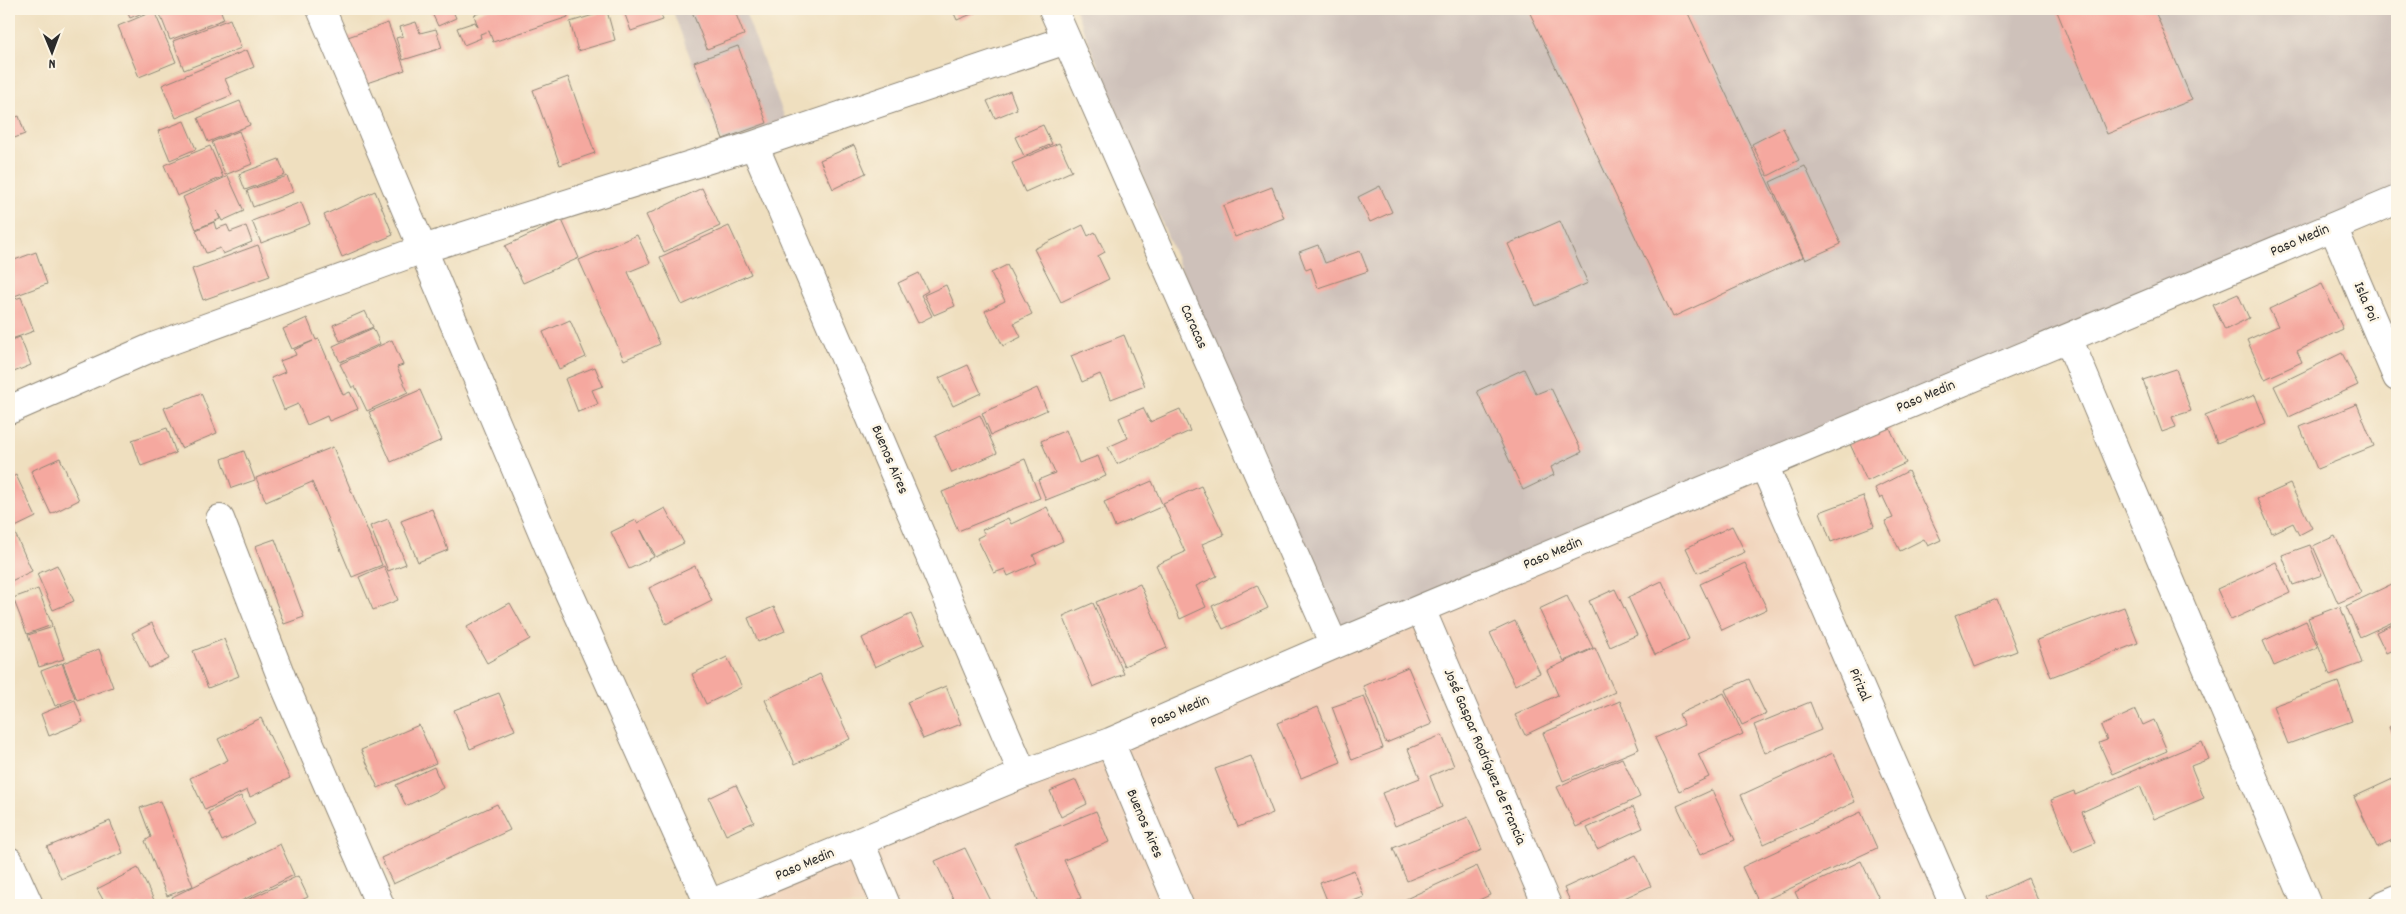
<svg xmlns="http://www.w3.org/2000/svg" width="2406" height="914" font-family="Dekko,sans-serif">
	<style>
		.built { fill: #f1d5bd }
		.industrial { fill: #cec1ba }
		.building { fill: #f5a89f }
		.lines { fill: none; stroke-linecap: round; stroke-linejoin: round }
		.minor-casing { stroke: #8d8575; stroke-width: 30 }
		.minor { stroke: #fff; stroke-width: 28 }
		.labels { text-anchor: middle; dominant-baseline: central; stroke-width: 5; stroke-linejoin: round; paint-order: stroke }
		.street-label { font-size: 15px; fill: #2b2b2b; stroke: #fcf5e5 }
	</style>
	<rect width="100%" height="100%" fill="#fcf5e5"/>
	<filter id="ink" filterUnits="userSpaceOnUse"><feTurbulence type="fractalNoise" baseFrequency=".02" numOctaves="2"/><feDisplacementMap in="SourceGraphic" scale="10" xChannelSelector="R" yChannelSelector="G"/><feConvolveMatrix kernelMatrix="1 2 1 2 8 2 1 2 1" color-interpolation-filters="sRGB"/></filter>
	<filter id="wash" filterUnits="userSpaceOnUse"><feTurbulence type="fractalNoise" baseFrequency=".0096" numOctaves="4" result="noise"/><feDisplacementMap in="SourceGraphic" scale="20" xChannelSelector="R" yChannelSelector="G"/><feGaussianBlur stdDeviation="1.12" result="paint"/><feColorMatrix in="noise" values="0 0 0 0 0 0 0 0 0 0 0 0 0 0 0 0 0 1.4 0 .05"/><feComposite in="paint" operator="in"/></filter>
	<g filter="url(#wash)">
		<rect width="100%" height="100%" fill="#efdfbf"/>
		<!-- built -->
		<path class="built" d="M1765,469L1955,905H713Z"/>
		<!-- industrial -->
		<path class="industrial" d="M672,9H744L786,121L723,145Z
			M1075,9H2397V202L1334,645Z"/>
		<g id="blocks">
			<!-- building -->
			<path class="building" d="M126,9H152L130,18Z
				M158,9H220L224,19L170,40Z
				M430,9H452L456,18L438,26Z
				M489,9H566L568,17L493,42L489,31L480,34L481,38L464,45L457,28L475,22L478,27L474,15Z
				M623,9H659L663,20L631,31Z
				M691,9H734L744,35L707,49Z
				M952,9H984L957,20Z
				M1528,9H1686L1803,257L1673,317Z
				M2056,9H2154L2192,100L2107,134Z
				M154,11L176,62L139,77L118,26Z
				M607,11L615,40L578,51L570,22Z
				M230,19L241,48L184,70L173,41Z
				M416,22L420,33L436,29L442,48L403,60L396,38L403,36L400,27Z
				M388,23L405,70L358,86L342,39Z
				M738,46L767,123L723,139L694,62Z
				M247,50L254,67L225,79L232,95L176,118L162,85Z
				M568,77L595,153L560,165L533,90Z
				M1010,91L1017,109L995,118L987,101Z
				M240,101L250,125L208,142L198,118Z
				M19,116L25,134L9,140V120Z
				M184,121L196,149L170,160L158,131Z
				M1043,125L1052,144L1024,156L1015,137Z
				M1783,128L1799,160L1768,176L1752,144Z
				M239,131L252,164L225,175L212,142Z
				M1059,143L1072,171L1025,192L1012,163Z
				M854,145L866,173L833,189L820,160Z
				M210,146L223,177L177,196L164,165Z
				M279,159L285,175L245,190L239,174Z
				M1805,166L1841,244L1805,260L1770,182Z
				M228,176L244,211L222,221L217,211L220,219L196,229L183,197Z
				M287,176L293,192L253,207L247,191Z
				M1380,186L1392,212L1370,222L1358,197Z
				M1272,187L1284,218L1235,237L1223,206Z
				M702,188L720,226L664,252L646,215Z
				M375,191L393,235L342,257L324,215Z
				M301,202L310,224L261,243L252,221Z
				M562,220L579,258L523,283L505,246Z
				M1560,221L1588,283L1536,306L1508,244Z
				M214,222L216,229L227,225L230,232L246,226L252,242L223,254L220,248L206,253L196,230Z
				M1083,225L1088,236L1095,232L1105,252L1098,256L1109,279L1061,302L1034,249Z
				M729,226L751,274L682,305L660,257Z
				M637,235L650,263L628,272L660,344L624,360L579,260Z
				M258,245L270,276L203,300L192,269Z
				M1318,245L1325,263L1360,251L1368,271L1318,288L1311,268L1306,270L1299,252Z
				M36,252L47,284L9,298V262Z
				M1007,265L1032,314L1014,323L1021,337L1003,346L985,311L1005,301L991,273Z
				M919,273L928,291L921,295L932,316L918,323L898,283Z
				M2322,284L2343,329L2297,351L2302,362L2265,379L2247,340L2278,326L2269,309Z
				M946,285L955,306L934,315L924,295Z
				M2238,294L2249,318L2225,330L2213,305Z
				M21,297L34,331L9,340V301Z
				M365,311L373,327L340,341L333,325Z
				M307,318L316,340L319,339L343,395L350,392L358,409L329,421L327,416L307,425L298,404L284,410L271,378L285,372L280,361L296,355L294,350L313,341L292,349L283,329Z
				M570,320L586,357L559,369L543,332Z
				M373,328L380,344L340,362L333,346Z
				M1124,335L1145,386L1111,399L1100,374L1082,382L1071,356Z
				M20,337L31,365L9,374V341Z
				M392,340L403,365L397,367L408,392L367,411L355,386L352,388L340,364Z
				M2342,353L2358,385L2289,417L2274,386Z
				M968,365L981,393L953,406L939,378Z
				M595,367L603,386L592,390L598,404L578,412L565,379Z
				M1524,369L1536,394L1551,388L1582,452L1551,467L1554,475L1523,490L1477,391Z
				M2176,369L2191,411L2172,417L2176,427L2162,432L2143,380Z
				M1037,388L1047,410L991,435L982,413Z
				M420,390L442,440L391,462L369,412Z
				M201,393L217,433L181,448L164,408Z
				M2255,395L2266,423L2217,443L2205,415Z
				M2357,404L2374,446L2317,469L2300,427Z
				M1143,408L1150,422L1180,409L1190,431L1117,464L1108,447L1128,438L1119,418Z
				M980,415L997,453L952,473L935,436Z
				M1889,426L1906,463L1867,481L1850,444Z
				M167,428L176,453L141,466L132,440Z
				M1066,430L1079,463L1098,456L1106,476L1046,500L1038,480L1055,473L1041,441Z
				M333,447L382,565L352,577L312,482L266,502L256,478Z
				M244,451L255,480L232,488L222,459Z
				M60,458L79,500L51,514L31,471Z
				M1025,459L1040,498L958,531L942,492Z
				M1908,471L1941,540L1928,546L1924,539L1900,551L1885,521L1893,518L1883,497L1880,499L1875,488Z
				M16,475L36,517L9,530V479Z
				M1152,481L1163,506L1115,527L1104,502Z
				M2290,484L2312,528L2299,535L2293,523L2272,533L2257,499Z
				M1201,486L1224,535L1202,544L1217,576L1196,586L1206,607L1180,619L1156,565L1185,552L1163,503Z
				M1863,496L1874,526L1831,542L1820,512Z
				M1047,507L1063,541L1033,555L1037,563L1008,576L1005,569L994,573L977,538L985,534L982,530L1008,518L1011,524Z
				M665,508L684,543L656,557L641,530L654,557L629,569L611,532L636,520L637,523Z
				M432,509L448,550L418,562L401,521Z
				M388,519L406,564L388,571L370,526Z
				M1732,526L1745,552L1698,573L1686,548Z
				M13,529L32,571L9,582V531Z
				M2335,536L2361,593L2338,603L2313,546Z
				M275,539L304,617L284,624L255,546Z
				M2310,545L2322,575L2293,585L2282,555Z
				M2276,562L2290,593L2231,620L2217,589Z
				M1745,563L1767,609L1722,630L1700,584Z
				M57,565L74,601L53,610L37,574Z
				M384,566L398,600L373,610L359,577Z
				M695,566L712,601L666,624L649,588Z
				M1662,581L1689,639L1655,655L1628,597Z
				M2394,583L2397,589V620L2360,637L2346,606Z
				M1140,584L1167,648L1124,666L1096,602Z
				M1257,585L1268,608L1223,629L1212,606Z
				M38,589L52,625L27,634L13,598Z
				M1615,589L1637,635L1610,647L1589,601Z
				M1567,596L1593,648L1564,661L1539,609Z
				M1997,599L2017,651L1975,667L1955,615Z
				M510,603L530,639L487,663L467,627Z
				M1093,603L1124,674L1093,687L1063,616Z
				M2340,606L2362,663L2330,675L2308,618Z
				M774,607L785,631L758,642L748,618Z
				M2124,607L2138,643L2051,677L2037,640Z
				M911,614L925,644L875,667L862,638Z
				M1515,621L1540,673L1515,685L1490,633Z
				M2306,621L2318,647L2274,666L2263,641Z
				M2397,622V648L2386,653L2376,632Z
				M152,623L169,659L149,668L132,633Z
				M53,627L64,659L39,667L28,635Z
				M224,639L239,676L208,688L193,651Z
				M1595,648L1615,692L1525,735L1515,715L1558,695L1547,670Z
				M99,649L113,687L77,700L63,663Z
				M727,657L742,687L706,704L692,674Z
				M62,663L75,698L55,706L41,671Z
				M1408,667L1432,724L1386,743L1363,686Z
				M820,674L850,739L795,764L765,700Z
				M1749,679L1766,714L1742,725L1725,690Z
				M2338,682L2352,721L2288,744L2273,706Z
				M946,686L961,724L923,739L907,702Z
				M499,693L515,730L470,749L454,710Z
				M1724,693L1743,734L1698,754L1709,777L1679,791L1655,738L1684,725L1679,714Z
				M1364,696L1383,748L1352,760L1332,707Z
				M75,700L83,722L49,736L41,714Z
				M1620,701L1639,749L1563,781L1543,733Z
				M1810,702L1821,730L1765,753L1754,725Z
				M1318,707L1341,762L1301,778L1277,723Z
				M2136,710L2143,725L2154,720L2167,751L2113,774L2099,743L2107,740L2101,726Z
				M261,718L290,778L250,797L247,790L205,810L190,778L228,760L218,739Z
				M2397,723V747L2389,727Z
				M419,725L436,763L378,788L361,750Z
				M1442,735L1454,766L1430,776L1442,807L1395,826L1382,793L1420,778L1408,749Z
				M2202,742L2209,759L2191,766L2204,798L2154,819L2140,786L2082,812L2095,843L2073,852L2051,800L2074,791L2075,795Z
				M1833,753L1855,802L1764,844L1741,795Z
				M1251,756L1273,813L1238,827L1215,769Z
				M1622,758L1640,797L1576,827L1557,787Z
				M434,767L443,788L406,806L396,785Z
				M2397,777V838L2377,847L2354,797Z
				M1076,780L1087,804L1061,817L1050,791Z
				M736,785L754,822L726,835L709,798Z
				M1712,790L1735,840L1700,855L1677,806Z
				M241,796L255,824L222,841L208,812Z
				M160,801L193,886L167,896L145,841L151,837L140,808Z
				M497,804L510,830L393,884L381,858Z
				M1633,807L1643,828L1597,849L1587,828Z
				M1096,811L1109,842L1064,860L1081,898L1064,905H1039L1014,844Z
				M1861,812L1877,848L1759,903L1742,867Z
				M1468,817L1482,850L1407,881L1393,848Z
				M110,821L123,853L61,879L47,847Z
				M280,844L294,875L241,901L243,905H176L172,897Z
				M965,848L993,905H956L935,861Z
				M1636,855L1651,886L1609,905H1572L1564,888Z
				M1861,861L1882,905H1801L1795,892Z
				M1477,866L1490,895L1468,905H1393Z
				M138,868L155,902L150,905H106L97,889Z
				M1354,870L1364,897L1342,905H1329L1320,883Z
				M298,876L308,897L291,905H245L243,902Z
				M2028,878L2040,905H1991L1987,897Z"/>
		</g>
	</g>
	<g filter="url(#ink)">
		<use href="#blocks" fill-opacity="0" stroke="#8d8575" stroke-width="1"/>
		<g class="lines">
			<!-- minor casing -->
			<g class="minor-casing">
				<path id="minor" d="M321,9L556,564L709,904
					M1053,9L1334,645
					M754,145L1023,774
					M2333,227L2397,377
					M2068,338L2307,905
					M9,410L153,347L423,249L754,145L1066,40
					M1764,465L1954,905
					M220,519L284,684L380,905
					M1421,609L1547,905
					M1110,742L1179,905
					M860,842L886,905
					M9,861L29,905
					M707,905L1023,774L1110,742L1334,645L2397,200
					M2383,905L2397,899"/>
			</g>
			<!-- minor -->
			<use href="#minor" class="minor"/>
		</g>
	</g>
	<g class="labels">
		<!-- street labels -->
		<g class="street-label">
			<text transform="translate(2300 241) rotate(-23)">Paso Medin</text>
			<text transform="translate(2365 302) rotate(67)">Isla Poi</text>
			<text transform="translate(1193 327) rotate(66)">Caracas</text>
			<text transform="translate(1926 397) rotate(-23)">Paso Medin</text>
			<text transform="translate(889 460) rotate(67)">Buenos Aires</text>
			<text transform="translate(1553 554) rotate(-23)">Paso Medin</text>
			<text transform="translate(1859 685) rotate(67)">Pirizal</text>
			<text transform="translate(1180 712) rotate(-23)">Paso Medin</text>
			<text transform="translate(1484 757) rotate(67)">José Gaspar Rodríguez de Francia</text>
			<text transform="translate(1144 824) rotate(67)">Buenos Aires</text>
			<text transform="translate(805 865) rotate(-23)">Paso Medin</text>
		</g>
	</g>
	<!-- margin -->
	<rect width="2406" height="914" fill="none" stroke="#fcf5e5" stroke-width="30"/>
	<!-- north arrow -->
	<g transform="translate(52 52) rotate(179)" stroke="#fcf5e5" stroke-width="4" paint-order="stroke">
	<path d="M0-4L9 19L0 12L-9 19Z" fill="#2b2b2b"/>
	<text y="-8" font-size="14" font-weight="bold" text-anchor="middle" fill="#2b2b2b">N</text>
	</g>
</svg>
